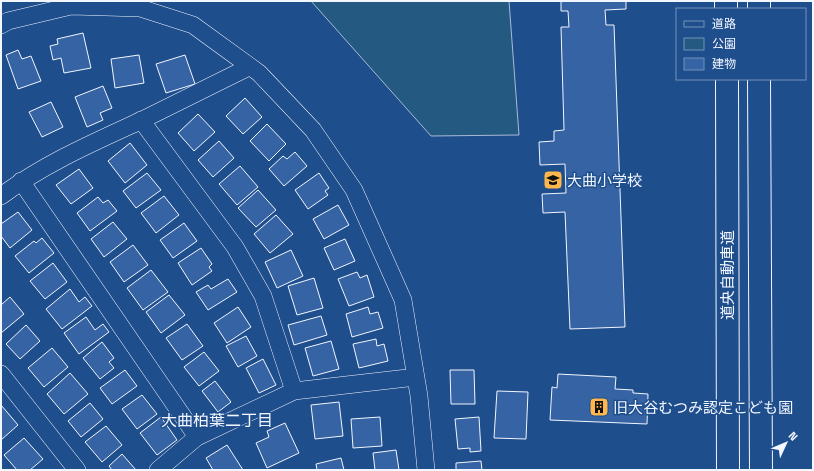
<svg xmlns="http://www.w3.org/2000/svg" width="814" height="471" font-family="'Space Grotesk','Noto Sans JP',sans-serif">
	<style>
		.green { fill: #245a82; stroke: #a8bbd7 }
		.building { fill: #3563a3; stroke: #f2f6ff }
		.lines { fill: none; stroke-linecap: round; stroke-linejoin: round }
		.minor-casing { stroke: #f2f6ff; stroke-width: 18 }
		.motorway-casing { stroke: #f2f6ff; stroke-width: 24 }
		.minor { stroke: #1f4e8c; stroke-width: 17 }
		.motorway { stroke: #1f4e8c; stroke-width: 22 }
		.labels { text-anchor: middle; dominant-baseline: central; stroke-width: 3; stroke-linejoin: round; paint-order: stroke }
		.poi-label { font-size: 15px; fill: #f2f6ff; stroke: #1f4e8c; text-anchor: start }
		.street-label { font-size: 15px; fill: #f2f6ff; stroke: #1f4e8c }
		.neighbourhood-label { font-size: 16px; fill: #f2f6ff; stroke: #1f4e8c }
	</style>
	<rect width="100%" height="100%" fill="#1f4e8c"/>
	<!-- green -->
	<path class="green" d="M311,1H509L519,135L431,136Z"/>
	<!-- building -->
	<path class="building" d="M561,1H626V9L605,10L606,25H614L625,327L570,329L565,212L543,213L542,194L566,193L565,164L540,165L539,142L554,141V131L564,130L561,27H569L568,11H561Z
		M83,33L91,68L64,73L61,58L53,60L50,46L58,44L57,39Z
		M18,50L22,59L31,56L41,81L18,89L6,55Z
		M139,55L144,83L115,88L111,59Z
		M185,55L195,84L166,93L156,64Z
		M103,86L112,108L100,113L103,120L87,127L75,97Z
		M245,98L262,117L243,134L226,116Z
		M51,102L63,127L42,137L29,112Z
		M198,114L215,132L194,151L178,133Z
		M267,124L286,144L269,161L250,141Z
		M219,141L234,158L213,177L198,160Z
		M130,143L147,165L125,183L108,161Z
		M295,152L307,166L284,186L269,169L283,156L287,159Z
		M240,166L258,187L237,205L219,184Z
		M79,169L93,188L71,204L56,185Z
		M147,173L161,190L136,208L123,191Z
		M319,173L329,188L325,191L328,195L308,209L295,190Z
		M258,190L276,210L256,227L238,208Z
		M164,196L179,215L156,233L141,213Z
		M98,197L103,203L108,200L117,211L90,231L77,213Z
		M338,205L349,225L324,239L313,219Z
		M18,212L32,230L10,248L1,236V224Z
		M276,215L293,234L270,253L254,234Z
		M113,222L127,239L104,257L91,239Z
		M184,223L197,241L173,258L160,240Z
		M42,238L54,253L29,273L15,256L34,241L36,243Z
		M345,239L355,261L334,270L324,248Z
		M133,245L148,265L124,282L110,262Z
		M201,248L212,264L209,267L212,271L192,285L178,263Z
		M291,250L303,276L277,288L265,262Z
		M53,263L67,282L45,299L30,281Z
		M151,270L168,292L143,310L127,288Z
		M357,272L360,278L367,275L374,297L349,306L338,279Z
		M314,278L323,308L297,315L288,286Z
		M228,279L237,292L208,310L196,292L208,285L211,289Z
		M70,289L79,302L85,297L92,306L62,329L46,309Z
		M169,295L185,315L161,333L146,312Z
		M10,297L24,314L1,333V305Z
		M238,307L251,327L227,343L214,323Z
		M368,307L370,314L378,312L383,328L352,337L346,314Z
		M321,316L327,335L294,345L288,325Z
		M86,317L95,330L103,324L109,332L79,354L64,333Z
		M187,324L203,346L182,360L166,338Z
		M26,325L40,341L20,359L6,344Z
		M246,336L257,356L238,367L226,346Z
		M376,339L377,346L384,344L388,361L359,368L353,344Z
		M331,341L339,369L313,376L305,348Z
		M102,342L114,358L109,362L114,368L100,379L83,358Z
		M52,348L68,367L44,387L28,368Z
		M204,352L219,371L199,386L184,367Z
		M263,359L276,385L259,393L246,368Z
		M125,370L137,386L112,404L100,388Z
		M450,370H474L475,404H451Z
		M70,373L88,394L64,414L47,394Z
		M558,374L616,377L615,389L633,390V393L648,394L647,424L550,420L552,387L557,388Z
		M215,381L231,402L218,412L202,391Z
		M497,391L528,392L526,439L494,438Z
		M142,395L157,414L137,429L122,409Z
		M339,402L343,436L315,439L311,405Z
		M90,403L103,419L81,437L68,421Z
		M1,405L18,425L1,440Z
		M161,417L177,440L157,455L140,433Z
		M380,417L382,446L353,448L351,419Z
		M479,417L481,451L470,452V448L458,449L455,419Z
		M285,423L299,453L267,468L256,443L269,437L267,431Z
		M106,426L122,445L102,462L85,442Z
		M24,438L43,459L30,470H17L4,455Z
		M227,445L243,470H213L206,458Z
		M396,450L399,470H375L373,453Z
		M122,454L136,470H112L109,466Z
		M341,458L344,470H317L316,464Z
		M481,461L482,470H456V463Z"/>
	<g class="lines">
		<!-- minor casing -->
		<g class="minor-casing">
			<path id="minor" d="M1,25L8,21L71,6L140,8L193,25L259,73L313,130L354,190L403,300L419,396L426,470
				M141,120L235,247L263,296L294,391
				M21,181L197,437
				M1,196C44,164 92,143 140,121C177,103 213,85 249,67
				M1,374L77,470
				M158,470L197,437L294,391L416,377"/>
		</g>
		<!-- motorway casing -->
		<g class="motorway-casing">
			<path id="motorway" d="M726,1V9
				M759,1V9
				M727,79L728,470
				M759,79L761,470"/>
		</g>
		<!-- minor -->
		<use href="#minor" class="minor"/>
		<!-- motorway -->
		<use href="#motorway" class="motorway"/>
	</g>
	<!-- icons -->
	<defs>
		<g id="school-square" transform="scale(1)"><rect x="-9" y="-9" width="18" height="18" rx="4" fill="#ffb74d" stroke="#1f4e8c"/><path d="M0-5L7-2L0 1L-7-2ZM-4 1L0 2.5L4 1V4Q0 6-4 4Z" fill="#111"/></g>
		<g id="building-square" transform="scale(1)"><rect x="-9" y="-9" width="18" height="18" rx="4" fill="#ffb74d" stroke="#1f4e8c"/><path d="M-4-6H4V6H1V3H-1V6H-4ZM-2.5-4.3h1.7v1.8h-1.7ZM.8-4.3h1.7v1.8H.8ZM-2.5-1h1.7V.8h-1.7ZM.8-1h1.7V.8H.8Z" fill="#111"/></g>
	</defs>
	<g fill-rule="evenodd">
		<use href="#school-square" x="553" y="180"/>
		<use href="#building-square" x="599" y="407"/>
	</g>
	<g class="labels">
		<!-- poi labels -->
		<g class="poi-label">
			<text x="567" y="180">大曲小学校</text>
			<text x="613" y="407">旧大谷むつみ認定こども園</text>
		</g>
		<!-- street labels -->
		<g class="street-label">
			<text transform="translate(727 275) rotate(-90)">道央自動車道</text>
		</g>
		<!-- neighbourhood labels -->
		<g class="neighbourhood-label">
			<text x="217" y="420">大曲柏葉二丁目</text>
		</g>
	</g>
	<!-- border -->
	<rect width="814" height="471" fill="none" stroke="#f2f6ff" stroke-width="4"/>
	<!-- legend -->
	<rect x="676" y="8" width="130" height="72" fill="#1f4e8c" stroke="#7391ba"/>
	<rect x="684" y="21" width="20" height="6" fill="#1f4e8c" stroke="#7391ba"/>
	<text x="712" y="28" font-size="12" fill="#f2f6ff">道路</text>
	<rect x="684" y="38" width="20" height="12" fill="#245a82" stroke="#7391ba"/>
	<text x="712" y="48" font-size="12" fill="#f2f6ff">公園</text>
	<rect x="684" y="58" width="20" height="12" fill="#3563a3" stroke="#7391ba"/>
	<text x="712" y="68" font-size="12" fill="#f2f6ff">建物</text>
	<!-- north arrow -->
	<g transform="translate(786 443) rotate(46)" stroke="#1f4e8c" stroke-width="3" paint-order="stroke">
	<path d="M0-3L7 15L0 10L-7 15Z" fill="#f2f6ff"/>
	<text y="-6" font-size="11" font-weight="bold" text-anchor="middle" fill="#f2f6ff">N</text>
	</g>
</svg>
